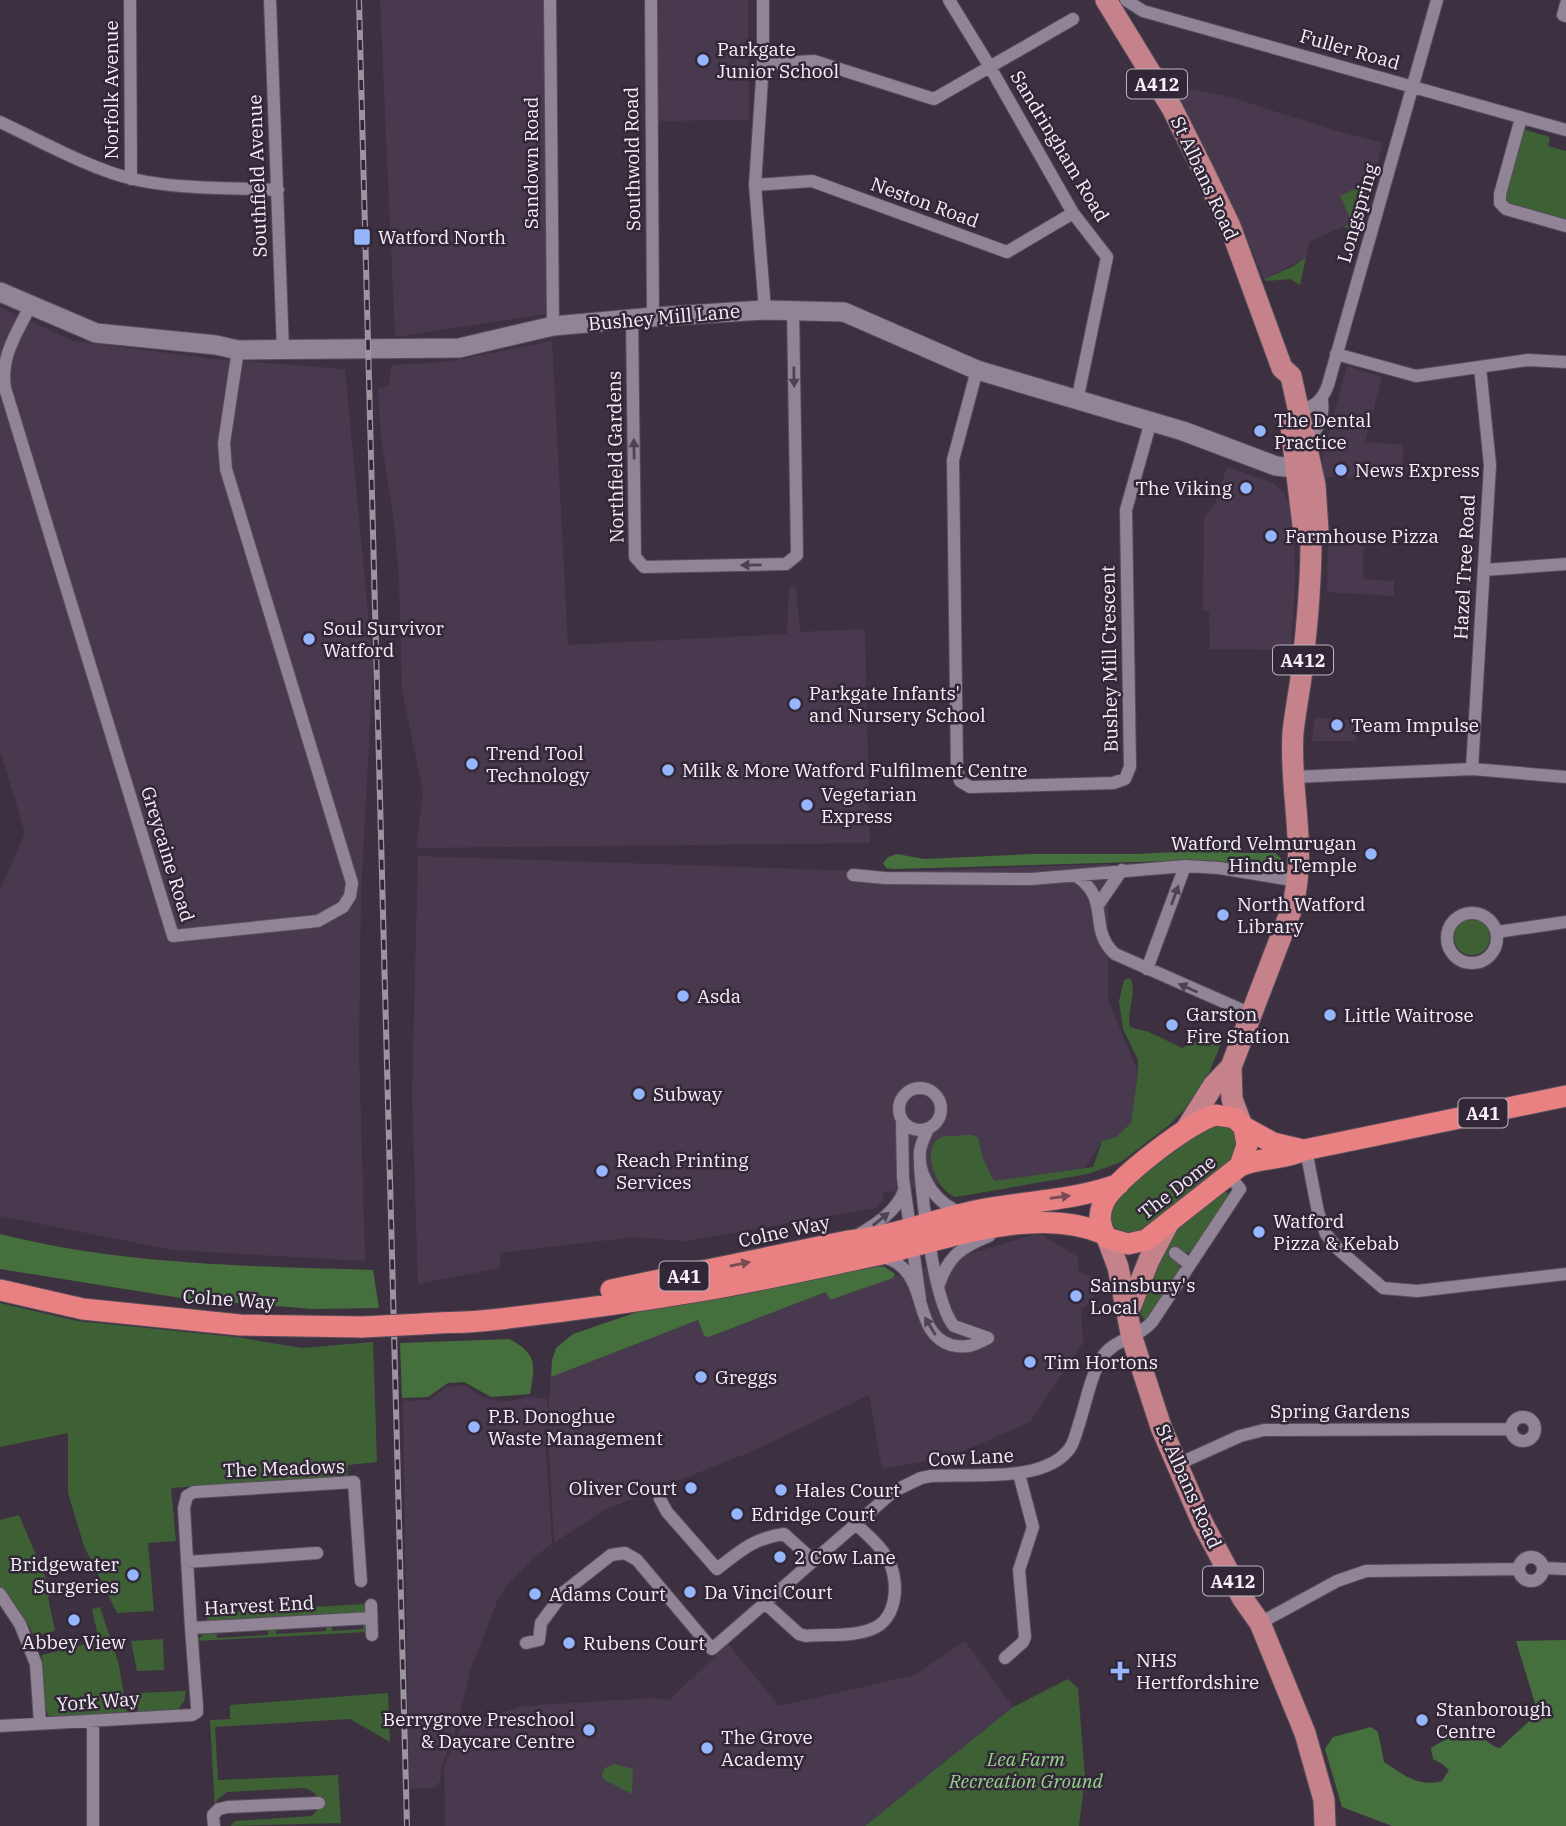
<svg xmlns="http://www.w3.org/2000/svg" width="1566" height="1826" font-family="'IBM Plex Serif',serif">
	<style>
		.built { fill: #48394f }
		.green { fill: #3d6135 }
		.forest { fill: #456f3c }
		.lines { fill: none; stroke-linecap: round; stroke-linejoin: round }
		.street-casing { stroke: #564d5a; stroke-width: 14 }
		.secondary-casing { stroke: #564d5a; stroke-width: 21 }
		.primary-casing { stroke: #564d5a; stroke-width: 23 }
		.highway-casing { stroke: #564d5a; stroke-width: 23 }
		.street { stroke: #918496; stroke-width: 12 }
		.secondary { stroke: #918496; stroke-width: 19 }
		.primary { stroke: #c6828a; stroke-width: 21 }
		.highway { stroke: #e98182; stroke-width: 21 }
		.rail-casing { stroke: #9d94a1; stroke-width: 6 }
		.rail { stroke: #322737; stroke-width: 3.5; stroke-dasharray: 10; stroke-linecap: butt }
		.highway-bridge-casing { stroke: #564d5a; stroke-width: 23; stroke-linecap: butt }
		.highway-bridge { stroke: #e98182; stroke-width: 21 }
		.oneway { fill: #4e4354 }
		.oneway2 { fill: #7b4b55 }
		.poi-dot { fill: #95b6fd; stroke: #322737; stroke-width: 2.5 }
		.labels { text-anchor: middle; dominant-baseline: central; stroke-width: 5; stroke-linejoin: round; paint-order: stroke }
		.shield { fill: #322737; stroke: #bcb4c0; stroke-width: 2 }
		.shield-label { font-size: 18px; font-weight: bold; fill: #f7f0fa }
		.poi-label { font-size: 19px; fill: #f7f0fa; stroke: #322737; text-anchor: start }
		.street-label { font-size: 19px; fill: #f7f0fa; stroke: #322737 }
		.park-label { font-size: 19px; font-style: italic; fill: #95d388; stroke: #322737 }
	</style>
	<rect width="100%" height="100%" fill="#3d3141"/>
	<!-- built -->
	<path class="built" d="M380,0H545L553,313L395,337Z
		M657,0H748L749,120L657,121Z
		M1185,88L1230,97L1333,130L1383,143L1362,218L1309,242L1306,257L1302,260L1264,279L1235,212L1173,95Z
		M0,307L73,341L215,359L345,369L373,666L361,893L359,1051L365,1261L173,1250L0,1216V890L25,833L0,750Z
		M552,341L568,645L787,634L789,587H796L800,632L865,629L870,843L416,848L423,792L402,690L399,579L394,521L381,438L378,388L389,386L391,365L445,362Z
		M1347,366L1382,377L1365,442L1403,445L1402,479L1324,477L1322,458Z
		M1227,467L1272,482L1283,492L1289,503L1294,517L1295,582L1291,650L1210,649L1209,611H1203L1204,518L1215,503Z
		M1328,532H1364L1363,579L1394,581V596L1327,592Z
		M1315,718L1357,720L1356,741H1312Z
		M418,856L885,872L1108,864V1000L1138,1072L1131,1123L1116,1137L1102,1141L1085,1168L948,1192L939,1184L883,1193V1201L876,1208L686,1241L634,1237L500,1253V1268L418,1284L412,1096Z
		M1039,1233L1078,1257L1079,1272L1092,1277L1093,1301L1081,1309L1083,1343L1030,1422L950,1457L882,1469L869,1395L753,1451L604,1510L554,1543L547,1418L546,1451L552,1543L535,1557L509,1583L498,1599L470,1671L455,1735L442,1764L440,1781L435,1788L409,1789L403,1401L429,1400L447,1387L465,1385L484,1398L504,1402L530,1397L547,1399L548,1413L551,1377L698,1320L704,1336L709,1337L826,1292L831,1300L896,1276Z
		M965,1641L1013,1707L865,1826H445L444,1766L462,1725L523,1706L652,1698L669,1700L728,1644L779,1706L915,1675Z"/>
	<!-- green -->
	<path class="green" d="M1522,129L1550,137L1548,146L1566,151V223L1503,202Z
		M1355,189L1368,194L1359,231L1343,227L1352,222L1340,196Z
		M1306,257L1300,285L1290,279L1266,281L1264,279L1294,266Z
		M1454 937a18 18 0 1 1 36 0a18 18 0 1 1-36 0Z
		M1130,978C1138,993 1126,1010 1130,1027L1149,1032L1182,1048L1215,1032L1224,1036L1209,1073L1184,1110L1169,1125L1121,1162L1088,1174L956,1197C939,1193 922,1155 936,1141C941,1135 950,1136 957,1136C965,1135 972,1133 978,1138L983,1159L994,1181L1093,1167L1102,1141L1116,1137L1131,1123L1138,1072V1060L1123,1029L1119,1001L1124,980Z
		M1226,1124C1237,1134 1240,1145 1234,1159L1135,1236C1111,1229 1105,1224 1114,1199L1203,1126Z
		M1224,1190L1229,1195L1192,1252L1185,1253L1175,1247L1169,1256L1179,1262L1180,1271L1148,1320H1145L1141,1315L1146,1282L1176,1229Z
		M0,1303L77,1321L236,1337L302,1348L373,1342L377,1462L348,1465L347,1476L171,1488L176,1541L148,1543L154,1611L117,1613L84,1546L68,1493V1433L0,1447Z
		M19,1515L53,1595L48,1597L55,1631L34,1636L28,1624L0,1588V1520Z
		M366,1604V1613L207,1622V1613Z
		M100,1607L119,1665L127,1714L54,1718L48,1715L45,1707L42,1655L99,1641L92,1609Z
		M363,1622H366V1632L197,1641L204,1633L216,1631L217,1638L268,1635L267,1628H276V1634L326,1631V1625L332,1624V1631L363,1629Z
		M163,1639L164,1670L137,1671L131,1641Z
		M1068,1679L1078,1688L1085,1778L1079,1826H865L1013,1707Z
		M186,1691L184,1701L177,1711L138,1713V1693Z
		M388,1693L390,1742L350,1719L215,1727L218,1780L338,1775L341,1823L231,1826L235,1821L312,1816L318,1809C320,1798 316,1791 304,1788L227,1792L217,1800L215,1810L210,1720L230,1719V1705Z
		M614,1764L633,1769L632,1794L603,1779L602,1774L605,1768Z"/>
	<!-- forest -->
	<path class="forest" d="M1223,840L1241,853H1275L1281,858V864L1275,867L1253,866L1202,860L894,869L886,868L883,863L888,857L897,854L924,859L1032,854H1136L1199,851Z
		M0,1234C122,1265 248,1266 373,1270L379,1308L314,1309L187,1299L0,1269Z
		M871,1265L885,1267L895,1274L893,1278L830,1300L826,1292L709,1337L704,1336L698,1320L551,1377L552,1360L556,1348L573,1334L646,1309Z
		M509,1339C538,1354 535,1365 530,1394L491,1397L464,1382L448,1383L428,1397L402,1398L400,1343Z
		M1566,1640V1826H1392L1342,1807L1325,1749L1333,1737L1371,1727L1378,1732L1384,1762C1402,1774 1419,1788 1442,1781L1449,1770L1442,1764L1433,1759L1431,1748C1449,1737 1465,1728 1485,1740C1490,1743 1493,1747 1500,1748L1538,1713L1516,1641Z"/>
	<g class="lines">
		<!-- street casing -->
		<g class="street-casing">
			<path id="street" d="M130,0L131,179
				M270,0L283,350
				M550,0L553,326
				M651,0L653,317
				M763,0V64L755,185L765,310
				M949,0L990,67L1073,213L1107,257L1077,401
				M1126,0L1143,11L1566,130
				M1566,4L1563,15L1566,16
				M763,64L814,61L934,99L1073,19
				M1521,118L1500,194V203L1506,209L1566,226
				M0,122C39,140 92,170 133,179C180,190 230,187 278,190
				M755,185L812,181L1007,252L1073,213
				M31,305C17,332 0,357 5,388L173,936L318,921L343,907L350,896L352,883L226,469L224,443L238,350
				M632,319L635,557L644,567L786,564L797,555L793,309
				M1336,354L1416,376L1528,360L1566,362
				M977,370L953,460L957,770L960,781L970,787L1113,783L1125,779L1130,767L1126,510L1151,421
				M1294,412C1313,407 1321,404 1328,385L1437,0
				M1307,441C1319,427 1324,418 1322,400
				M1484,570L1566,564
				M1472,769L1490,465L1480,367
				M1294,777L1472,769L1566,777
				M853,875L885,878L1032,879L1185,866L1219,868L1298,881
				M1076,876C1112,899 1087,929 1115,954L1251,1014
				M1098,905L1122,870
				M1447 938a25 25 0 1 1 50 0a25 25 0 1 1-50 0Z
				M1497,932L1566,922
				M1147,969L1185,866
				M899 1109a21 21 0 1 1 42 0a21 21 0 1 1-42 0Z
				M902,1120L903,1178L920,1299
				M928,1129C925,1136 921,1143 920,1151C917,1178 938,1205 962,1213
				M1306,1150L1318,1212L1326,1234L1339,1250L1383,1288L1417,1291L1566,1274
				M920,1165C922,1197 934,1304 954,1326L988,1338
				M858,1235C876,1224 896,1212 904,1191
				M1175,1253L1189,1264
				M879,1256C888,1258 897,1262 903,1268C926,1290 917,1335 951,1345C966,1349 975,1345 988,1338
				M939,1284C949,1255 962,1247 989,1236
				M1511 1429a12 12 0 1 1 24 0a12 12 0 1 1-24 0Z
				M1176,1465L1240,1436L1264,1430L1511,1429
				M660,1499L667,1512L717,1569C740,1551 754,1538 784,1534L814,1561
				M1519 1569a12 12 0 1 1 24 0a12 12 0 1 1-24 0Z
				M187,1562L317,1553
				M1543,1568L1566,1569
				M0,1594L20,1624L36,1664L40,1724
				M766,1604L799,1634L806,1636C827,1634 853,1637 872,1629C899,1619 900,1577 886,1556C879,1544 866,1534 856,1524
				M371,1605L372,1635
				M1260,1623L1337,1581L1366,1571L1519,1569
				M191,1628L184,1508L187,1496L194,1492L354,1482L361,1581
				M526,1643L539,1640L541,1623L564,1592L611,1555L625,1553L637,1560L712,1649L894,1491L921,1478L931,1476C970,1473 1045,1484 1070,1448C1074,1442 1076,1434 1078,1427C1085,1407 1091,1373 1103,1356C1115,1339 1138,1338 1152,1322L1240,1189L1229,1175
				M1005,1658L1023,1642L1025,1637L1019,1570L1033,1527L1019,1474
				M0,1726L192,1715L197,1712V1707L191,1628L371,1618
				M93,1826V1721
				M214,1826L213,1815L219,1809L228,1807L319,1803"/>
		</g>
		<!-- secondary casing -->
		<g class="secondary-casing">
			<path id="secondary" d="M0,292L96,333L216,345L238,350L459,348L553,326L653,317L765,310L844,312L977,370L1183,431L1276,466L1311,470"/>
		</g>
		<!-- primary casing -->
		<g class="primary-casing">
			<path id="primary" d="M1106,0L1172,108L1203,170L1230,226L1282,368L1291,376L1315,485L1318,531L1311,541C1311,584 1307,627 1302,669C1300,690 1295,711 1293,733C1289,792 1308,849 1292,908L1231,1067L1232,1099L1241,1123
				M1291,427L1304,533L1311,541
				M1186,1129L1213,1086L1231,1067
				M1107,1238L1118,1267L1132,1338L1161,1427L1202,1522L1243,1599L1260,1623L1305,1733L1324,1800L1325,1826
				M1128,1313L1149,1260L1168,1224"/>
		</g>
		<!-- highway casing -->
		<g class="highway-casing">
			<path id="highway" d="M1216,1115L1235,1118L1244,1127L1247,1145L1240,1166L1146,1240L1128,1244L1107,1238C1099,1226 1098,1214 1104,1202C1114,1180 1192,1120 1216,1115Z
				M1244,1127L1273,1143L1303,1150
				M1240,1166C1261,1157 1284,1160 1304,1150L1566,1096
				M0,1290L83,1309L240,1325L362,1327
				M611,1290L848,1241C892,1237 932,1220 975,1211C1022,1201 1074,1201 1119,1184
				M422,1324C445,1322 468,1323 491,1320C562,1312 635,1302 706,1290C763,1280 820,1267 877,1255C945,1240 1037,1204 1104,1234"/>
		</g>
		<!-- street -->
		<use href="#street" class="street"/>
		<!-- secondary -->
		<use href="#secondary" class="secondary"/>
		<!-- primary -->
		<use href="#primary" class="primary"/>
		<!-- highway -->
		<use href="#highway" class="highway"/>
		<!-- rail casing -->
		<g class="rail-casing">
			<path id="rail" d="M359,0L407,1826"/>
		</g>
		<!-- rail -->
		<use href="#rail" class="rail"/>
		<!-- highway-bridge casing -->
		<g class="highway-bridge-casing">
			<path id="highway-bridge" d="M362,1327L422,1324"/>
		</g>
		<!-- highway-bridge -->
		<use href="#highway-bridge" class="highway-bridge"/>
	</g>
	<!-- one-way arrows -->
	<defs><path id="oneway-solid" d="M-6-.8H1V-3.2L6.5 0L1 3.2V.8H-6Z" transform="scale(1.75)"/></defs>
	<g class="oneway">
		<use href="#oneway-solid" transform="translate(794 377) rotate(89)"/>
		<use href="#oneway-solid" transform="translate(634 449) rotate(-91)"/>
		<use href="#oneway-solid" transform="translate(751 565) rotate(179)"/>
		<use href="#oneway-solid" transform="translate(1175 895) rotate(-70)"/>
		<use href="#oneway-solid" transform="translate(1188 988) rotate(-156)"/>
		<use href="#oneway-solid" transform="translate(881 1219) rotate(-39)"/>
		<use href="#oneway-solid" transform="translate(930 1326) rotate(-121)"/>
	</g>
	<g class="oneway2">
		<use href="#oneway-solid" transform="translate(1060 1197) rotate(-8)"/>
		<use href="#oneway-solid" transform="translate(740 1264) rotate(-12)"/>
	</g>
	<!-- markers -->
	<g class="poi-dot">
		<circle cx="703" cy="60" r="7"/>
		<rect x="353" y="228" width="18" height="18" rx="3.5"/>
		<circle cx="1260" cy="431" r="7"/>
		<circle cx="1341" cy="470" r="7"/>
		<circle cx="1246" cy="488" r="7"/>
		<circle cx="1271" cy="536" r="7"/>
		<circle cx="309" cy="639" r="7"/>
		<circle cx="795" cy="704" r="7"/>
		<circle cx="1337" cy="725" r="7"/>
		<circle cx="472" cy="764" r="7"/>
		<circle cx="668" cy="770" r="7"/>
		<circle cx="807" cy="805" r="7"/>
		<circle cx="1371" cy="854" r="7"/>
		<circle cx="1223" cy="915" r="7"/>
		<circle cx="683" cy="996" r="7"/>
		<circle cx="1330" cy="1015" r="7"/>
		<circle cx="1172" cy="1025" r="7"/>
		<circle cx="639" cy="1094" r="7"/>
		<circle cx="602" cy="1171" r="7"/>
		<circle cx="1259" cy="1232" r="7"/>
		<circle cx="1076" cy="1296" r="7"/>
		<circle cx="1030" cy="1362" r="7"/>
		<circle cx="701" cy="1377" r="7"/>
		<circle cx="474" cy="1427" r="7"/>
		<circle cx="691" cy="1488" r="7"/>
		<circle cx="781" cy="1490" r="7"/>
		<circle cx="737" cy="1514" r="7"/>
		<circle cx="780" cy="1557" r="7"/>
		<circle cx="133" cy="1575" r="7"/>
		<circle cx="690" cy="1592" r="7"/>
		<circle cx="535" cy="1594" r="7"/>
		<circle cx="74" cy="1620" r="7"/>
		<circle cx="569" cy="1643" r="7"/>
		<path d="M1116.5 1660.5h7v7h7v7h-7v7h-7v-7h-7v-7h7z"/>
		<circle cx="1422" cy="1720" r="7"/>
		<circle cx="589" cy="1730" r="7"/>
		<circle cx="707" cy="1748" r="7"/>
	</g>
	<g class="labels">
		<!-- shield labels -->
		<g class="shield">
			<rect x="1127" y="69.5" width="60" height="29" rx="5"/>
			<rect x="1273" y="645.5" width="60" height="29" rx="5"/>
			<rect x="1458.5" y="1098.5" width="49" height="29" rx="5"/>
			<rect x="659.5" y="1261.5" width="49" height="29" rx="5"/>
			<rect x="1203" y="1566.5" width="60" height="29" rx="5"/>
		</g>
		<g class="shield-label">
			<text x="1157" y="84">A412</text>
			<text x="1303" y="660">A412</text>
			<text x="1483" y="1113">A41</text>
			<text x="684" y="1276">A41</text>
			<text x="1233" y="1581">A412</text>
		</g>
		<!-- poi labels -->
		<g class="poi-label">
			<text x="717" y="49">Parkgate<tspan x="717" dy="22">Junior School</tspan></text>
			<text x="378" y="237">Watford North</text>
			<text x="1274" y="420">The Dental<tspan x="1274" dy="22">Practice</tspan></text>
			<text x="1355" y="470">News Express</text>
			<text x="1232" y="488" text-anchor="end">The Viking</text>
			<text x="1285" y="536">Farmhouse Pizza</text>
			<text x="323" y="628">Soul Survivor<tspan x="323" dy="22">Watford</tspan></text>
			<text x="809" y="693">Parkgate Infants'<tspan x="809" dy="22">and Nursery School</tspan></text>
			<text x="1351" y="725">Team Impulse</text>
			<text x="486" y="753">Trend Tool<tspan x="486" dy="22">Technology</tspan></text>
			<text x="682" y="770">Milk &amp; More Watford Fulfilment Centre</text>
			<text x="821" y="794">Vegetarian<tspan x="821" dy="22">Express</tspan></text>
			<text x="1357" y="843" text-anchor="end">Watford Velmurugan<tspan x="1357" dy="22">Hindu Temple</tspan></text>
			<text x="1237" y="904">North Watford<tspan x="1237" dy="22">Library</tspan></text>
			<text x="697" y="996">Asda</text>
			<text x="1186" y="1014">Garston<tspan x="1186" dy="22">Fire Station</tspan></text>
			<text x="1344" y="1015">Little Waitrose</text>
			<text x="653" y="1094">Subway</text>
			<text x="616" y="1160">Reach Printing<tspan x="616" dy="22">Services</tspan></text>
			<text x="1273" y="1221">Watford<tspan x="1273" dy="22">Pizza &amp; Kebab</tspan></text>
			<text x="1090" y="1285">Sainsbury's<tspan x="1090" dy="22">Local</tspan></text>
			<text x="1044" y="1362">Tim Hortons</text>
			<text x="715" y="1377">Greggs</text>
			<text x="488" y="1416">P.B. Donoghue<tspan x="488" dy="22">Waste Management</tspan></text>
			<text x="677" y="1488" text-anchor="end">Oliver Court</text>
			<text x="795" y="1490">Hales Court</text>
			<text x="751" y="1514">Edridge Court</text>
			<text x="794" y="1557">2 Cow Lane</text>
			<text x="119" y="1564" text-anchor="end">Bridgewater<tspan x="119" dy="22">Surgeries</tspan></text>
			<text x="704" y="1592">Da Vinci Court</text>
			<text x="549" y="1594">Adams Court</text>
			<text x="74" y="1642" text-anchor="middle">Abbey View</text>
			<text x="583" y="1643">Rubens Court</text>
			<text x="1136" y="1660">NHS<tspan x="1136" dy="22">Hertfordshire</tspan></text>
			<text x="1436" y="1709">Stanborough<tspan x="1436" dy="22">Centre</tspan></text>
			<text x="575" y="1719" text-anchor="end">Berrygrove Preschool<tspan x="575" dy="22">&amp; Daycare Centre</tspan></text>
			<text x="721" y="1737">The Grove<tspan x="721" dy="22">Academy</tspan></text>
		</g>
		<!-- street labels -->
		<g class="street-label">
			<text transform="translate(1350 49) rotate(16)">Fuller Road</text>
			<text transform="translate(111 90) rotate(-90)">Norfolk Avenue</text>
			<text transform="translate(1060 146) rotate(59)">Sandringham Road</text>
			<text transform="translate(632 159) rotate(-91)">Southwold Road</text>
			<text transform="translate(531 163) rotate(-90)">Sandown Road</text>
			<text transform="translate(257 176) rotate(-92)">Southfield Avenue</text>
			<text transform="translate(1205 178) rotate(65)">St Albans Road</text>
			<text transform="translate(925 202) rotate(20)">Neston Road</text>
			<text transform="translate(1357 213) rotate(-74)">Longspring</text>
			<text transform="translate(664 317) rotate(-5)">Bushey Mill Lane</text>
			<text transform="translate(615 457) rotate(-91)">Northfield Gardens</text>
			<text transform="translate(1464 567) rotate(-87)">Hazel Tree Road</text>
			<text transform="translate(1109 659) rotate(-91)">Bushey Mill Crescent</text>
			<text transform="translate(168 854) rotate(73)">Greycaine Road</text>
			<text transform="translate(1177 1187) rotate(-38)">The Dome</text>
			<text transform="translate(784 1231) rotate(-12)">Colne Way</text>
			<text transform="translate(229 1299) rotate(4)">Colne Way</text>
			<text x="1340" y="1411">Spring Gardens</text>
			<text transform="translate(971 1457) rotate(-3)">Cow Lane</text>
			<text transform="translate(284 1468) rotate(-2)">The Meadows</text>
			<text transform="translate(1189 1486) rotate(66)">St Albans Road</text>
			<text transform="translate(259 1605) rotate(-3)">Harvest End</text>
			<text transform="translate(98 1701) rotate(-4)">York Way</text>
		</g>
		<!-- park labels -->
		<g class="park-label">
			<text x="1026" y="1759">Lea Farm<tspan x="1026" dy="22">Recreation Ground</tspan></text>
		</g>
	</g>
</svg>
